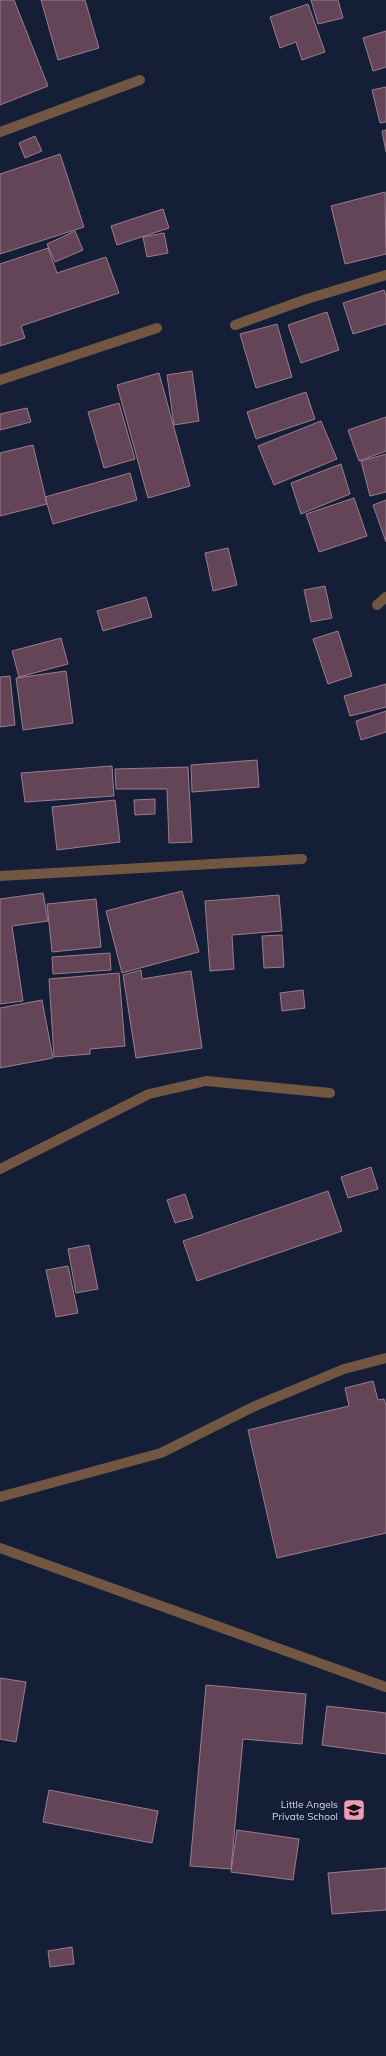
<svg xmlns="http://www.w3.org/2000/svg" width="386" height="2056" font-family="Mulish,sans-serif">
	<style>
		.building { fill: #634557; stroke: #9d7c90 }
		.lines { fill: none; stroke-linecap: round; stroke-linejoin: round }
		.minor { stroke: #715741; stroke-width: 10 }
		.labels { text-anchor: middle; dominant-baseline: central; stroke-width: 3.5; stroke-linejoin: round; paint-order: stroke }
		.poi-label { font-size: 10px; fill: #d5dced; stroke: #141e36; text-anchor: end }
	</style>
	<rect width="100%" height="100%" fill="#141e36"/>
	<!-- building -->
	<path class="building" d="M0,0H14L48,86L0,105Z
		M41,0H85L99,48L58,60Z
		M311,0H338L343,18L318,24Z
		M308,4L325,52L302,60L296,42L280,48L270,17Z
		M386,31V67L373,71L363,38Z
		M386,87V122L380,123L372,90Z
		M386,130V152L382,131Z
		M35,136L42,151L25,158L19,143Z
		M60,154L84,227L0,254V174Z
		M385,192L386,254L345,264L331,206Z
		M163,209L169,228L117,245L111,226Z
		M75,231L83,250L55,262L47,244Z
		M164,233L168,253L147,257L143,237Z
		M48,248L57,273L106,257L119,293L21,326L25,338L0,346V264Z
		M384,290L386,296V324L353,334L343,303Z
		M327,312L339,350L301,363L288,325Z
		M277,324L292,377L256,388L240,334Z
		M192,371L199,421L174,425L167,375Z
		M159,373L190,486L148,498L117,385Z
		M306,392L315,419L256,439L247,412Z
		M119,403L135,459L104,468L88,412Z
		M27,408L31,422L0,430V414Z
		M386,417V451L359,461L348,430Z
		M321,421L337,459L274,485L258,446Z
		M33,445L47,504L0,516V453Z
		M386,454V492L370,496L361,461Z
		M341,464L350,494L301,514L291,483Z
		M130,473L137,500L53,524L45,497Z
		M354,498L367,536L319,552L306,514Z
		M386,500V542L373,505Z
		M228,548L237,585L213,591L205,553Z
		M325,586L332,618L311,622L304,590Z
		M146,597L152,617L103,631L97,611Z
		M338,631L352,676L328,684L313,639Z
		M61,638L68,664L19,677L12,651Z
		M66,671L73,723L23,730L16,678Z
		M10,676L15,725L0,727V677Z
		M386,684V707L350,716L344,696Z
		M386,711V732L361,740L356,721Z
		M257,760L259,787L192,792L191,765Z
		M112,766L114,796L25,802L21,773Z
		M188,767L192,842L169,843L167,789H116L115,769Z
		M155,799V814L135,815L134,800Z
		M115,800L120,842L57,850L52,807Z
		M182,891L199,952L122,973L106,911Z
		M43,893L48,921L12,926L23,1001L0,1004V899Z
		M279,895L282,931L232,935L234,969L210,971L205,901Z
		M96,899L101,947L52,952L47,904Z
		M282,935L284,967L264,968L262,936Z
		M110,953L111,970L53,974L52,957Z
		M141,970L142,979L191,971L202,1048L136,1058L123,975Z
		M119,973L125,1046L90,1049V1054L54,1057L49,979Z
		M303,990L305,1008L282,1011L280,993Z
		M42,1000L53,1058L0,1068V1008Z
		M371,1167L378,1189L348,1198L341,1177Z
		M328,1191L342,1231L197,1281L183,1241Z
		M185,1194L193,1218L175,1223L167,1200Z
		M89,1245L98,1289L76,1293L68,1249Z
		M68,1266L78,1313L56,1317L46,1270Z
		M373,1381L378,1400L384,1399L386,1406V1533L277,1558L248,1430L349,1406L345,1388Z
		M0,1678L26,1682L16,1742L0,1739Z
		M206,1685L306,1694L302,1744L243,1739L231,1869L190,1866Z
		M327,1706L386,1713V1754L322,1745Z
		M49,1790L158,1811L152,1843L43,1822Z
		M237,1830L299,1839L293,1880L231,1872Z
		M386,1868V1910L332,1914L328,1873Z
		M72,1947L74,1964L50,1967L48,1951Z"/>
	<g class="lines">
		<!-- minor -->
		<path class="minor" d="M0,132L140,80
			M235,325L307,299L386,275
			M0,380L157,328
			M377,605L386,597
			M0,876L302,859
			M0,1169L149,1094L206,1081L330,1093
			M0,1497L161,1453L255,1406L344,1369L386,1358
			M0,1548L386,1687"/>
	</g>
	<!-- icons -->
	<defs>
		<g id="school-square" transform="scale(1.15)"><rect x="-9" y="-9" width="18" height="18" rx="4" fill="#f09ab5" stroke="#141e36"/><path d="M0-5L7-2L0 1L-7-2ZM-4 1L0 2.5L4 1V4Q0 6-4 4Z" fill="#111"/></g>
	</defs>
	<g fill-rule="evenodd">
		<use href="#school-square" x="354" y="1810"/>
	</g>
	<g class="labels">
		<!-- poi labels -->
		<g class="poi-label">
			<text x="338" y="1804">Little Angels<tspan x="338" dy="12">Private School</tspan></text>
		</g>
	</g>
</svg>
